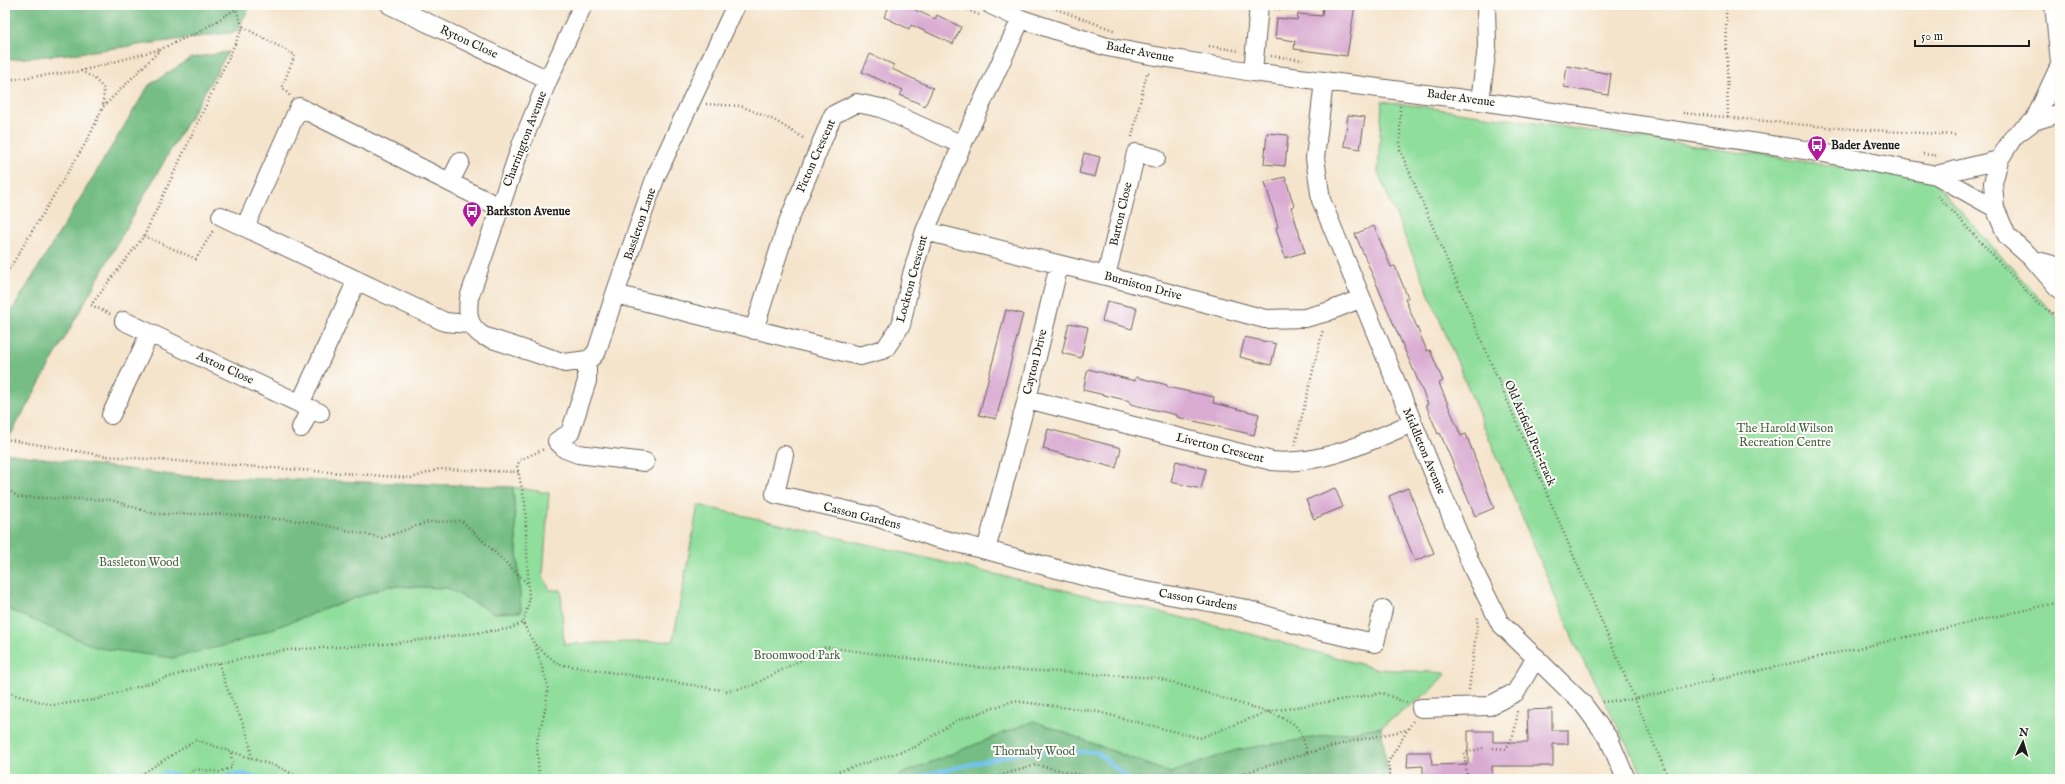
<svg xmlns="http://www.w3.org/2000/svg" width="2065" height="784" font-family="'IM FELL English',serif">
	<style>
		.green { fill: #90de9c; stroke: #567d5c }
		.forest { fill: #74bd84; stroke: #486c50 }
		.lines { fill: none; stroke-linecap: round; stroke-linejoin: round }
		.stream { stroke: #6ec1ea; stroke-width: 4.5 }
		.building { fill: #d9abd2 }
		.minor-casing { stroke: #68625a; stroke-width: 20 }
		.path { stroke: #68625a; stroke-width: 2.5; stroke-dasharray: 1 3; stroke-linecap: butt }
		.minor { stroke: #fff; stroke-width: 18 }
		.labels { text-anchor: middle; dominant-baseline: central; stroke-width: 4; stroke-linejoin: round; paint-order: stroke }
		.street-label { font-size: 12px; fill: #1c1c1c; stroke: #fdfcf7 }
		.poi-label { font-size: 12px; font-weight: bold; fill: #1c1c1c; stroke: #fdfcf7; text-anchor: start }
		.park-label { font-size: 12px; fill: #456049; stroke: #fdfcf7 }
	</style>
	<rect width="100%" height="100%" fill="#fdfcf7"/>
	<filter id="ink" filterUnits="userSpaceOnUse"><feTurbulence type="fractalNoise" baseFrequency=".025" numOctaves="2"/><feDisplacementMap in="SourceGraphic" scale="8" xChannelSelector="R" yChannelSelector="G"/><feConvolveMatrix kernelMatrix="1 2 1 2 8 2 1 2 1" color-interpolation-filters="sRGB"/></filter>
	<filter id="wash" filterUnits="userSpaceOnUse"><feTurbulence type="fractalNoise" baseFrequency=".012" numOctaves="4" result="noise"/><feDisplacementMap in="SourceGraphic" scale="16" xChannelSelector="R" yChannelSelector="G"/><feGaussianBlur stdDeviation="0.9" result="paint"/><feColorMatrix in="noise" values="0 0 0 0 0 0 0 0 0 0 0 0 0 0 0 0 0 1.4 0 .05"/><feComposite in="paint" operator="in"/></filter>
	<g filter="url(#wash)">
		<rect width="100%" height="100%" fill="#f5e4cc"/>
		<!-- green -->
		<path class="green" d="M1382,101L1932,180L2060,321V779H1645L1575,644L1378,172Z
			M513,487L549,493L543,576L550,590H561L564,644L673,641L698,505L1240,631L1378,669L1446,673L1430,691L1381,727L1232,762L1170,773L1034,721L890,779H5V608L98,648L231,644L388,586L447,588L494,613L521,612Z"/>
		<!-- forest -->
		<path class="forest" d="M5,5H251L236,32L79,53L5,60Z
			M228,52L148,189L5,445V322L149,85L191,58Z
			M5,453L180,476L513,487L521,612L494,613L447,588L388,586L231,644L172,658L98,648L5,608Z
			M1034,721L1170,773L1236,750L1381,727L1389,779H889Z"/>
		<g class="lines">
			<!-- stream -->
			<path class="stream" d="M158,779L165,772L186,779
				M217,779C230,773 245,772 257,779
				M915,779L925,775L1024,752H1097L1128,779"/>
		</g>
		<g id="blocks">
			<!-- building -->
			<path class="building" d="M890,5H905L935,19L937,15L961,27L953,44L911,25L909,29L884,17Z
				M1323,5H1355L1347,56L1294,49L1295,41L1275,38L1277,18L1297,20L1298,14L1322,16Z
				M870,54L894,65L892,69L933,88L925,106L900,95L903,90L862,72Z
				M1567,66L1611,74L1608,95L1564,87Z
				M1348,115L1365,117L1360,149L1344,146Z
				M1267,133L1288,135L1285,166L1264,164Z
				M1084,153L1100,157L1095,177L1079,173Z
				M1285,177L1294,206L1291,207L1305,252L1285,258L1276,228L1278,227L1265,182Z
				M1374,226L1391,267L1395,266L1408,298L1405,299L1427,351L1430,350L1443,381L1439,383L1461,436L1466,434L1494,508L1475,516L1440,433L1438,434L1426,405L1428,404L1355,234Z
				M1107,301L1137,308L1132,329L1102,321Z
				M1006,310L1023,314L996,419L979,415Z
				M1069,323L1088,327L1081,358L1062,353Z
				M1245,337L1276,344L1271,365L1240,357Z
				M1088,369L1135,381L1136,377L1167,385V387L1214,397L1213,403L1259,414L1254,435L1177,417V415L1130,404V401L1083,390Z
				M1048,429L1121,448L1116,468L1043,449Z
				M1176,461L1206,469L1201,489L1171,482Z
				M1335,488L1343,507L1314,519L1306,500Z
				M1408,488L1434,553L1415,561L1389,496Z
				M1552,709V730H1568V744H1553V766H1492V779H1423V766L1407,767L1408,752H1431L1432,765L1468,764V731H1493V742H1528L1527,710Z"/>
		</g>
	</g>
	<g filter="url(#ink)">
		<use href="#blocks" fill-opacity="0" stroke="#68625a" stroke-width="1"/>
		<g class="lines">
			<!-- minor casing -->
			<g class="minor-casing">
				<path id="minor" d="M390,5L548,80
					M583,5L548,80L523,140L469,298C467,315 468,326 483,336L565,363L587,360L592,357L597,351L615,294L656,176L736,5
					M991,5L1021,19L1107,47L1150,55L1253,72L1480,101L1818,152L1936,175L1995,208
					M2054,5L2060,62
					M1253,72L1259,5
					M1324,81L1315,158L1321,200L1473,569L1500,623L1583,704L1609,739L1626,779
					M1480,101L1487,47L1486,5
					M2060,113L2034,121L2014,136L1999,160L1993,183L1995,208L2007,236L2034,260L2060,267
					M2034,121L2060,65
					M1936,175L1999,160
					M450,182L460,162
					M221,216L445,322L470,324
					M245,227L299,107L499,207
					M925,231L1106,276L1265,319L1305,318L1327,312L1360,299
					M2034,260L2060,290
					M1106,276L1136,153L1156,158
					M615,294L860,356L885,349L901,325L912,274L925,231L962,145L1021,19
					M124,321L320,413
					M754,330L788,222L833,115L857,103L881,108L962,145
					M587,360V381L570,433L557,441L565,449L578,454L645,462
					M1027,399L1272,461C1321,466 1368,442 1412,423
					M300,404L357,280
					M111,415L150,333
					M301,428L310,409
					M784,455L775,494L876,517L933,537L986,550L1027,399L1059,265
					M986,550L1124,587L1242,608L1311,629L1375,643L1383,609
					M1421,708L1489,706L1516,692L1536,657"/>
			</g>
			<!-- path -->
			<path class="path" d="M956,5L979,15
				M1045,5L1116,31
				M1726,5L1728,119
				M1275,9L1290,10L1297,5
				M243,27L295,55L282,87L290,96
				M1209,46L1240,51
				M1271,56L1303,60
				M81,71L94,78L104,89L103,107
				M5,80L81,71L161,49
				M706,104L741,106L774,120L805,139
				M1400,106V150L1669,779
				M1683,113L1837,128L1955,135
				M1132,137L1147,72L1149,73
				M1923,154L1939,156
				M1938,196L2039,305L2054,314L2060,309
				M144,236L196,259L214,229
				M5,276L88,139L103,107L161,49L199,32L242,5
				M110,314L91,305L144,236L243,27L236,10
				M5,439L106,456L412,478L439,469L519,472
				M1295,445L1323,329
				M5,487L18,497L111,500L155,514H223L310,522L382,538L428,522L462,521L528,584
				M535,645L558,664L729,691L751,686L826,647L973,667L1158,678L1267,712L1382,693L1407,703
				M219,663C222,673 225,683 229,693C238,714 251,734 251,758
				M1712,674L1714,681
				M5,689L15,695L53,705L94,700L209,665L286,650L388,644L508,629L523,623
				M1469,690L1478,616
				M1602,702L1634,699L2060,602
				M1493,748L1506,749C1514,736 1517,725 1517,710
				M1307,753L1353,741L1407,730
				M1467,774L1464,753L1483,748
				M134,779L196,740L281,768L301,779
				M191,779L190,776L194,769L219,772L232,768L231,751
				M539,779L537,741L546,706L548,686L535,645L523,623L529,601L525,503L517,466L520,460L544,449
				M816,779L915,747L956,721L1013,701L1094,711L1200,738L1267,712C1295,722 1300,724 1307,753L1242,774L1237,779
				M988,779L1036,765L1099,779
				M1390,779L1388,762L1413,721"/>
			<!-- minor -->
			<use href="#minor" class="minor"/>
		</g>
	</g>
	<!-- icons -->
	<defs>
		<g id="bus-pin" transform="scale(1)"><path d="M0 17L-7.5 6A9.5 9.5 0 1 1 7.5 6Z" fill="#b5179e" stroke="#fdfcf7"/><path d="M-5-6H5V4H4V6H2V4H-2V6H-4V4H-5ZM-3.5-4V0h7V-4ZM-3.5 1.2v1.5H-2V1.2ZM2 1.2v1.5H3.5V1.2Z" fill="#fff"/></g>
	</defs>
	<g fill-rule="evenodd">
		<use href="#bus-pin" x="1817" y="145"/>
		<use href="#bus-pin" x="472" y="211"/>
	</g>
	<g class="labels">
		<!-- street labels -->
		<g class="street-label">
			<text transform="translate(469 42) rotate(25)">Ryton Close</text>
			<text transform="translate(1140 52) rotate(11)">Bader Avenue</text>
			<text transform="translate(1461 98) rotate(8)">Bader Avenue</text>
			<text transform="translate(525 139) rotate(-69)">Charrington Avenue</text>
			<text transform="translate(816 156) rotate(-66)">Picton Crescent</text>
			<text transform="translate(1121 214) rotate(-77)">Barton Close</text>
			<text transform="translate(640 224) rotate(-71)">Bassleton Lane</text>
			<text transform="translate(912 279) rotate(-75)">Lockton Crescent</text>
			<text transform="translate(1143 286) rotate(15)">Burniston Drive</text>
			<text transform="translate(1035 362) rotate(-76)">Cayton Drive</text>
			<text transform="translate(225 368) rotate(25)">Axton Close</text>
			<text transform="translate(1530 433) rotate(67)">Old Airfield Peri-track</text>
			<text transform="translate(1220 448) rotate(14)">Liverton Crescent</text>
			<text transform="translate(1424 451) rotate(67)">Middleton Avenue</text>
			<text transform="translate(862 516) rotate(14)">Casson Gardens</text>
			<text transform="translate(1198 600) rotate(10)">Casson Gardens</text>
		</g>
		<!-- poi labels -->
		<g class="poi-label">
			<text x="1831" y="145">Bader Avenue</text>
			<text x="486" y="211">Barkston Avenue</text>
		</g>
		<!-- park labels -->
		<g class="park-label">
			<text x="1785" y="428">The Harold Wilson<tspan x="1785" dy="14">Recreation Centre</tspan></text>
			<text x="139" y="562">Bassleton Wood</text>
			<text x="797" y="655">Broomwood Park</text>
			<text x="1034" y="751">Thornaby Wood</text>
		</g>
	</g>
	<!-- margin -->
	<rect width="2065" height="784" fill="none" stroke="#fdfcf7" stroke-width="20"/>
	<!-- north arrow -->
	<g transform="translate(2023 742) rotate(5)" stroke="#fdfcf7" stroke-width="3" paint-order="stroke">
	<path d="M0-3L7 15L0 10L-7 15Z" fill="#1c1c1c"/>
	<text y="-6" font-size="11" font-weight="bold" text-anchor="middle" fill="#1c1c1c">N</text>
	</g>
	<!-- scale -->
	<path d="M1915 40v6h114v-6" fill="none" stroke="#1c1c1c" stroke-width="2"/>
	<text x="1921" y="40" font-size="12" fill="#1c1c1c" stroke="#fdfcf7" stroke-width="3" paint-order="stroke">50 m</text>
</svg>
